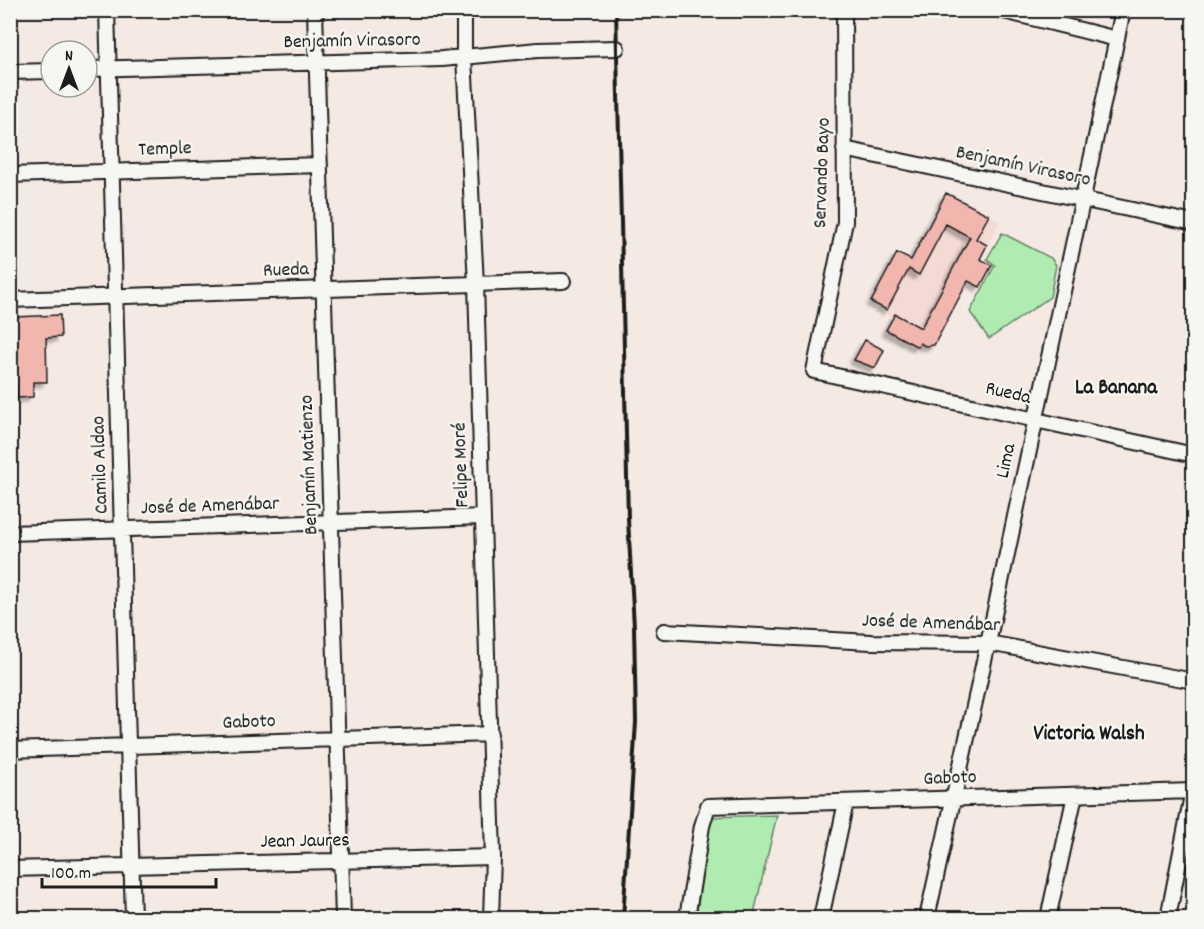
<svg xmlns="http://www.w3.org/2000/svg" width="1204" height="929" font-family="Dekko,sans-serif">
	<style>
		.built { fill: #f4dad4 }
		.green { fill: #b0ebb1; stroke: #668466; stroke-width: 1.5 }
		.building { fill: #f1b7ae; stroke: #1c1c1c; stroke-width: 1.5; filter: url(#shadow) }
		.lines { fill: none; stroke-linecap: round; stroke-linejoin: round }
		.street-casing { stroke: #1c1c1c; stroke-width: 18 }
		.street { stroke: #f6f6f2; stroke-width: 14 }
		.rail { stroke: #1c1c1c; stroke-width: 4 }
		.labels { text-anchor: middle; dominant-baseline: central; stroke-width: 4.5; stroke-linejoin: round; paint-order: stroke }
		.street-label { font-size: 20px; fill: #1c1c1c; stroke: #f6f6f2 }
		.neighbourhood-label { font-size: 21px; font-weight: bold; fill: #1c1c1c; stroke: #f6f6f2 }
	</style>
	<defs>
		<filter id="shadow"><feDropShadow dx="-4.5" dy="4.5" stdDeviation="1.5" flood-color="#0004"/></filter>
	</defs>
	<rect width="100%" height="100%" fill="#f5e9e4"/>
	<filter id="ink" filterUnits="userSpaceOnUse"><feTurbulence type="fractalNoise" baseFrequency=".0167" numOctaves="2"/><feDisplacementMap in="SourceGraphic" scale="12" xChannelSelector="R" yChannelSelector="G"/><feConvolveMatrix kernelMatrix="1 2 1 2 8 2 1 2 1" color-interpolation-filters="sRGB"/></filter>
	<g filter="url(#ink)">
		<!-- built -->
		<path class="built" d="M946,193L1000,221L980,259L992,265L980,287L968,282L934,345L925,346L886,330L893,317L883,312L884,309L871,302L897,253L911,260Z"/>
		<!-- green -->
		<path class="green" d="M1002,233L1051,258L1056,265L1050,297L989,339L970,312L995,265L987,259Z
			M777,815L753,918H696L710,817Z"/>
		<!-- building -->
		<path class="building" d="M946,193L989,215L976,239L987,245L980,259L992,265L980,287L968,281L934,345L925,346L920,343L918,347L886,330L895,314L921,328L970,237L946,224L919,275L909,269L887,310L871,302L897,253L911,260Z
			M60,315L61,337L46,338L47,382H33V397L17,398L14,317Z
			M865,340L884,350L875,368L854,360Z"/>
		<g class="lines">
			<!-- street casing -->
			<g class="street-casing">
				<path id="street" d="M107,10L133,918
					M315,10L343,918
					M464,10V57L476,284L493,857L491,918
					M844,10L845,222L814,371L1194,455
					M1000,10L1117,39
					M87,69L442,59L538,50L617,48
					M10,72L51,71
					M844,149L1194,223
					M10,175L320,165
					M10,300L563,281
					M10,533L483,517
					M664,631L871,642L988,643L1194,681
					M10,750L490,734
					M10,869L493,857
					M687,918L702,826L708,806L1193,791
					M821,918L846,802
					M927,918L988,643L1123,10
					M1048,918L1075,795
					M1168,918L1194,785"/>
			</g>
			<!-- street -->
			<use href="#street" class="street"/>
			<!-- rail -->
			<path class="rail" d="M616,10L628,519L634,627L636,722L623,918"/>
		</g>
	</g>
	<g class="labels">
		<!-- street labels -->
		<g class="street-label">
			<text transform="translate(352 42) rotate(-1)">Benjamín Virasoro</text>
			<text transform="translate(165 150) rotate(-2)">Temple</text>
			<text transform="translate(1023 167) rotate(12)">Benjamín Virasoro</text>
			<text transform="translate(823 173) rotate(-88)">Servando Bayo</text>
			<text transform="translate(286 271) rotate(-2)">Rueda</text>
			<text transform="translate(1008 394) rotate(13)">Rueda</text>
			<text transform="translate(1007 461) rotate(-78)">Lima</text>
			<text transform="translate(101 465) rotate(-92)">Camilo Aldao</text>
			<text transform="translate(310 465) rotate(-92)">Benjamín Matienzo</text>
			<text transform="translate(462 465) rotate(-92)">Felipe Moré</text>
			<text transform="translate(210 507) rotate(-2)">José de Amenábar</text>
			<text transform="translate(931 624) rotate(2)">José de Amenábar</text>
			<text transform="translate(249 723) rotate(-2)">Gaboto</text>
			<text transform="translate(950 779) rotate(-2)">Gaboto</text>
			<text transform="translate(305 842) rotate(-1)">Jean Jaures</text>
		</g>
		<!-- neighbourhood labels -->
		<g class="neighbourhood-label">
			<text x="1116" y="389">La Banana</text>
			<text x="1089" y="735">Victoria Walsh</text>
		</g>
	</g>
	<!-- margin -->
	<rect width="1204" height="929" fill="none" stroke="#f6f6f2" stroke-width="36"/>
	<rect x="18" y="18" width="1168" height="893" fill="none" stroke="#1c1c1c" stroke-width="2" filter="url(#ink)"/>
	<!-- north arrow -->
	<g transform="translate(69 69)"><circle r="28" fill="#f6f6f2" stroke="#9f9f9c" stroke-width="1.5"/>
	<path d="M0-4.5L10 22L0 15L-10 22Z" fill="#1c1c1c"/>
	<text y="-9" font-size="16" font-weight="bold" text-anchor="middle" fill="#1c1c1c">N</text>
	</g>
	<!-- scale -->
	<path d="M42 878v9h174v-9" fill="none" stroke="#1c1c1c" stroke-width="3"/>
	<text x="51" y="878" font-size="18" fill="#1c1c1c" stroke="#f6f6f2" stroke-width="4.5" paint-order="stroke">100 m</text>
</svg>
